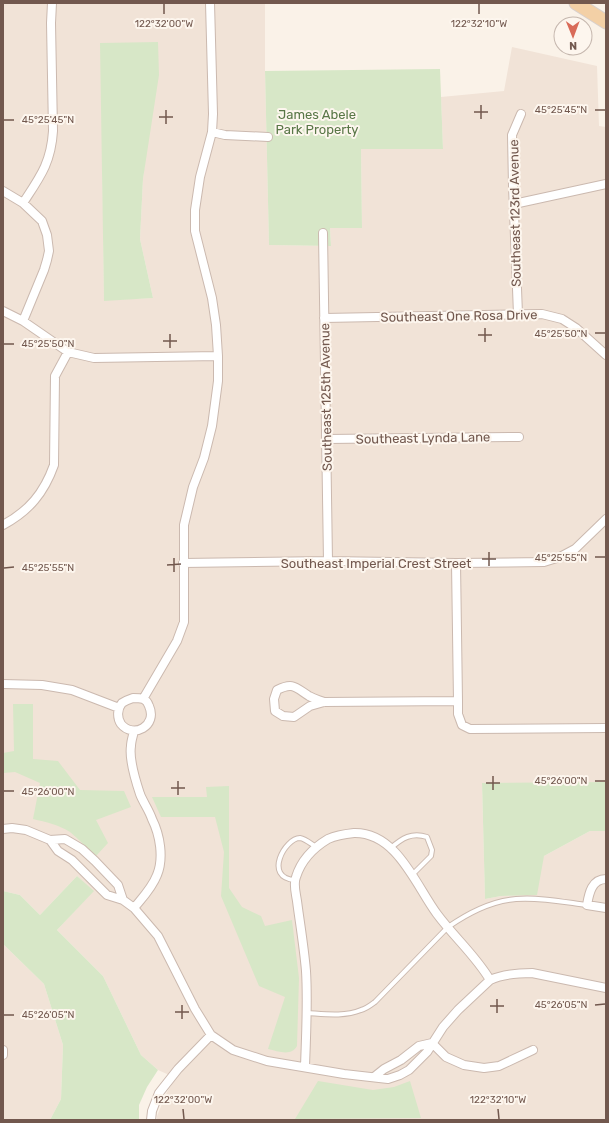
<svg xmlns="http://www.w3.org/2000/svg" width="609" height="1123" font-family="Rubik,sans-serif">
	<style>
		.residential { fill: #f1e3d7; fill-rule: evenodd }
		.green { fill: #d7e7c7 }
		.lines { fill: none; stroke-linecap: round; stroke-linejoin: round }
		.service-casing { stroke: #cbb9af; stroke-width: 6 }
		.minor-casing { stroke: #cbb9af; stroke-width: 10 }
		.primary-casing { stroke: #d8d0cd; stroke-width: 15 }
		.service { stroke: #fff; stroke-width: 4 }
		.minor { stroke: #fff; stroke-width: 8 }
		.primary { stroke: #f3d0a6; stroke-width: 13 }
		.ticks { fill: none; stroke: #72584e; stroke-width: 1.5 }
		.labels { text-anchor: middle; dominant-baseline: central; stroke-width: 4; stroke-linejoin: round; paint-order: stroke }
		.park-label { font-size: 13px; fill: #597747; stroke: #fdf6ee }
		.street-label { font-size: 13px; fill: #72584e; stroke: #fdf6ee }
		.ticks-label { font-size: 10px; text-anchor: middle; fill: #72584e; stroke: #fdf6ee; stroke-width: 4; stroke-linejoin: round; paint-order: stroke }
	</style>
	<rect width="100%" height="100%" fill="#faf2e8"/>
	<!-- residential -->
	<path class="residential" d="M3,3H265V71L269,245L331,246L330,228H362L361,149H443L441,97L504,91L512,47L597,66L599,126L606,127V782L482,784L485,899L501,896L518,895L544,856L590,831H606V1120H157V1116L167,1092L176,1078L158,1070L141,1055L103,976L57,930L93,891L77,876L40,915L20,895L3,891ZM101,43H158L143,179L140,239L153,298L104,300Z
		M3,944L44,984L63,1045L61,1099L50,1120H3Z"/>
	<!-- green -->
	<path class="green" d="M158,42L159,75L143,179L140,239L153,298L104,301L100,43Z
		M440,69L443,149H361L362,228H330L331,246L269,245L265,71Z
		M13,704H33V759L58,761L80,790L124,791L131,807L96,820L108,843L96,856C87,849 79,839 70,832C59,825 46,822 33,819L40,783L15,772L3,773V753L14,751Z
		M606,782V831H590L544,856L537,895L501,896L485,899L482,783Z
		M229,786V888L242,907L261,916L265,926L292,920L299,978L297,1046C291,1057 278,1051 268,1049L285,997L259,986L221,896L224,852L215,817H161L152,797H207L206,787Z
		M77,876L94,891L57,930L103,976L141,1055L158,1070L147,1087L139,1105V1120H50L61,1099L63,1045L44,984L3,944V891L20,895L40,915Z
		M318,1081L373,1090L394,1087L410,1081L421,1118L295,1119Z"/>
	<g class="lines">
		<!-- service casing -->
		<g class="service-casing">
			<path id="service" d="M391,848C402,838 412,832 427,837L432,850L431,856L412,875
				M295,880C263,878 285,838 300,838C306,839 311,844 316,847
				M307,1013C324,1014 344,1017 361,1010C366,1009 371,1005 375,1002L448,927C468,913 491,901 516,899C539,897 564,902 587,905"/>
		</g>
		<!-- minor casing -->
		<g class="minor-casing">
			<path id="minor" d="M212,132L225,135L268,137
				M3,191L23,203L42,221L47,235L49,251L47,260L44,270L23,321
				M23,203C40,177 51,163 53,131L51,23L52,3
				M514,204L606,184
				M323,233L328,561
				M3,311L23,321L68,352L94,358L218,356
				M518,314L513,186L512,135L521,114
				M324,318L542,314L562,319L576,328L606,355
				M327,439L519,437
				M3,525C29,511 44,493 54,465L55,376L68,352
				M183,563L328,561L456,563L544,562L560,557L575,549L606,519
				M456,563L458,701
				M3,684L42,685L72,690L119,708
				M133,698C136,698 140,698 143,699C146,700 148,703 149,706C158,726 133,739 121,724C117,718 117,709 122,703C125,701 130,699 133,698Z
				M143,699L177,641L184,622V525L193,487L204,458L212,426L218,381V356L216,325L212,298L195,231V210L200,177L212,132L213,114L210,3
				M324,702C319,700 314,699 309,696C295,687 293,682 277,690L274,699L275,711L283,716L294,717L310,706L324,702L458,701V714L462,725L470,729L606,728
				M134,731C133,736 131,741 131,746C129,758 136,782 140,794C143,802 149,810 152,819C160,835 164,858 157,875C152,888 143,897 134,908
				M3,829L12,828L26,830L50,840L65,839L82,849L95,861L118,885L123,900
				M50,840L58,851L72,860L107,895L123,900L134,908L158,936L195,1009L211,1035L233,1050L267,1061L344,1074L388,1079L400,1075L409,1070L427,1052L443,1027L458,1010L490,980C503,974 518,973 532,973L606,988
				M606,879C592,879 589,893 587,905L606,908
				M432,1043L446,1057L464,1065L484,1068L499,1066L533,1050
				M3,1050V1055
				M305,1067C306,1035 308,1003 306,971C304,947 300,924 297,901C296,894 293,884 296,877C301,861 313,848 328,839C337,835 345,834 354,833C397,832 416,886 437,914C454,937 476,956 490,980
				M374,1077L384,1069L401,1060L419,1046L432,1043
				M151,1120L152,1111L159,1093L178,1069L211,1035"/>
		</g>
		<!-- primary casing -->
		<g class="primary-casing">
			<path id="primary" d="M576,3L606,22"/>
		</g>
		<!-- service -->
		<use href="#service" class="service"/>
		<!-- minor -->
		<use href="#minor" class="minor"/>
		<!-- primary -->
		<use href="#primary" class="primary"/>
	</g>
	<!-- ticks -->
	<path class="ticks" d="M164,4V14M479,4V14M481,105V119M166,110V124M595,110H605M474,112H488M159,117H173M4,120H14M485,328V342M595,333H605M170,334V348M478,335H492M163,341H177M4,344H14M489,552V566M595,557H605M174,558V572M482,559H496M167,565L181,564M4,568L14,567M493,776V790M178,781V795M595,781H605M486,783H500M171,788H185M4,791H14M497,999V1013M182,1005V1019M595,1005L605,1004M490,1006H504M175,1012H189M4,1015H14M183,1109L184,1119M498,1109L499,1119"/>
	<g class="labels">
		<!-- park labels -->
		<g class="park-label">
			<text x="317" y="114">James Abele<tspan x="317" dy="15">Park Property</tspan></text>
		</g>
		<!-- street labels -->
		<g class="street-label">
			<text transform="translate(515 213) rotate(-91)">Southeast 123rd Avenue</text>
			<text transform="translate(459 316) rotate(-1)">Southeast One Rosa Drive</text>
			<text transform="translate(326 397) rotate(-91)">Southeast 125th Avenue</text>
			<text transform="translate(423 438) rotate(-1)">Southeast Lynda Lane</text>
			<text x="376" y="563">Southeast Imperial Crest Street</text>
		</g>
	</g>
	<g class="ticks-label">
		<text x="164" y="27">122°32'00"W</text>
		<text x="479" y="27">122°32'10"W</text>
		<text x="561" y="113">45°25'45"N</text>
		<text x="48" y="123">45°25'45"N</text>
		<text x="561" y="337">45°25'50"N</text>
		<text x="48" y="347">45°25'50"N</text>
		<text x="561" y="561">45°25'55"N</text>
		<text x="48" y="571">45°25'55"N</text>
		<text x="561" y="784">45°26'00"N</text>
		<text x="48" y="795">45°26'00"N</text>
		<text x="561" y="1008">45°26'05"N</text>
		<text x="48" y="1018">45°26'05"N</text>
		<text x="183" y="1103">122°32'00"W</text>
		<text x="498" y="1103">122°32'10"W</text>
	</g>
	<!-- border -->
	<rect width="609" height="1123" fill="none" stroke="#72584e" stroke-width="8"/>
	<!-- north arrow -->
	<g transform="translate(573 36) rotate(179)"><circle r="19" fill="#fdf6ee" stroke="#c5b7ae"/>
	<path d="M0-3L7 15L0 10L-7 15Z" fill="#d96b58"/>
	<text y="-6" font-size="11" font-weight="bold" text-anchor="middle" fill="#72584e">N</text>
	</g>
</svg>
